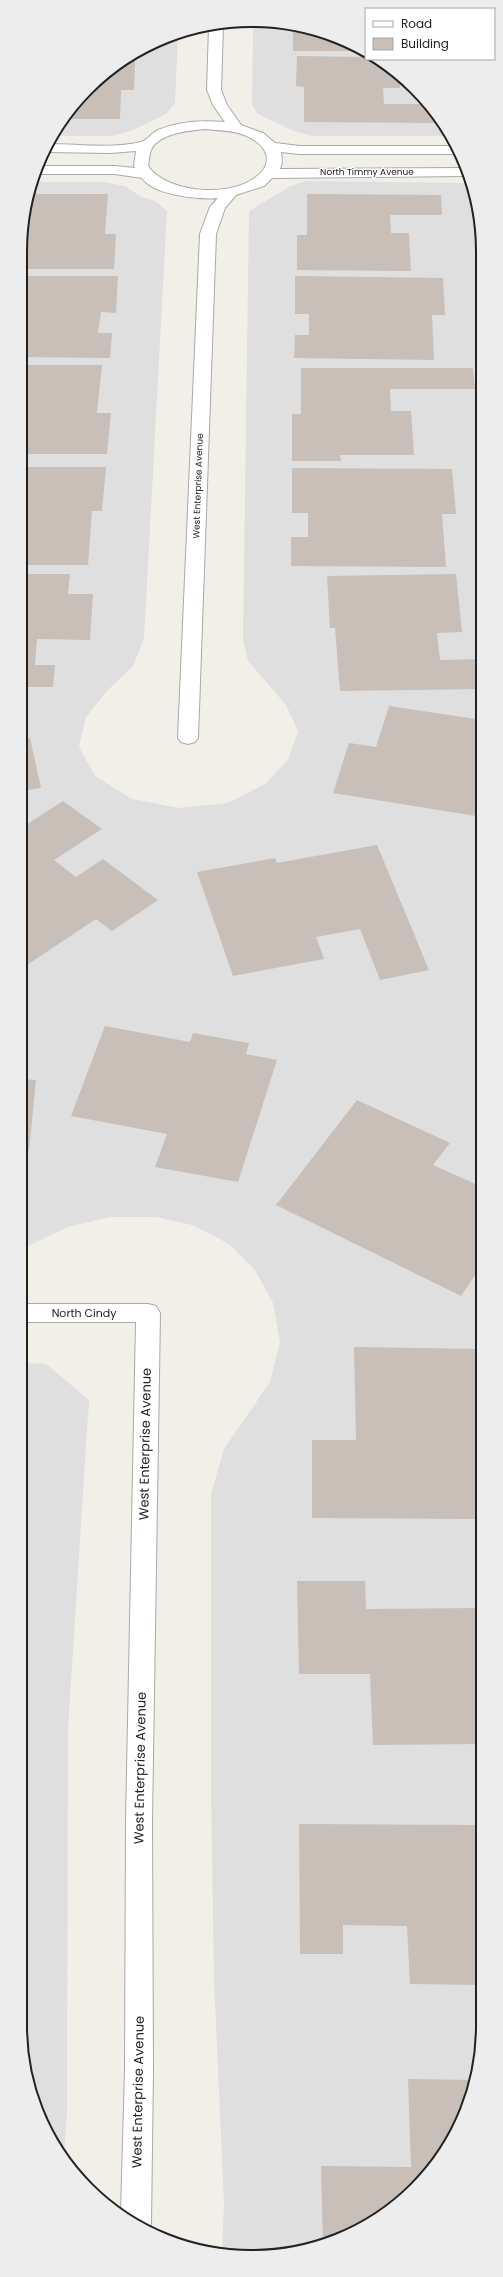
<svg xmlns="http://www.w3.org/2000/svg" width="503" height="2277" font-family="Poppins,sans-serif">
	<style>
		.residential { fill: #e0dfdf }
		.building { fill: #c7bfb8 }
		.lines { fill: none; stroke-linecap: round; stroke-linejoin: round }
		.street-casing { stroke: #a9a9a9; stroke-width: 2 }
		.street { fill: #fff; fill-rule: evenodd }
		.labels { text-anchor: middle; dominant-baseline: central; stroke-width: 3; stroke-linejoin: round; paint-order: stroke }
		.far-street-label { font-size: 9px; fill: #222; stroke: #fff }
		.street-label { font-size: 11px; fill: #222; stroke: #fff }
		.near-street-label { font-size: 13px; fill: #222; stroke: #fff }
		.rim { fill: none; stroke: #222; stroke-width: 2 }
	</style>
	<rect width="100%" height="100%" fill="#f2efe9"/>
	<!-- residential -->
	<path class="residential" d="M281,22L354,44L366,53V59H375L415,88L450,136H313L294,131L258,114L252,105L253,24Z
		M178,34L175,103L166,114L131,131L111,136H51L110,68Z
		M305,181L468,183L482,236L481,2055L459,2128L404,2200L326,2245L237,2257L222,2253L224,2203L214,1980L211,1788V1494L224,1449L270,1382L280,1342L273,1303L255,1270L229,1244L192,1225L156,1217H110L68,1227L21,1249L22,222L35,182H104L125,186L140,196L155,201L167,211L144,639L133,666L106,692L86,717L79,747L95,776L132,799L179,808L228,803L265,784L288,760L298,731L286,705L248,661L243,640L249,211L291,186Z
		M21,1363L46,1364L89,1400L68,1728L67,2114L64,2154L38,2114L20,2025Z"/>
	<!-- building -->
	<path class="building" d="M293,25L354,44L364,51H293Z
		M297,56L366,57V59H375L400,77V88H383L384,104H427L440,123L304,122V87L296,86Z
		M124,61H135L134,90H121L120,119H66L110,68Z
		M31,194H108L105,234H116L114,269H22V232L25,213Z
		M307,194L441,195L442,215H390L391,233H409L411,271L297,270V235H307Z
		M22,276H118L116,313L101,312L98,333H112L110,358L22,357Z
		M295,276L443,278L445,315H432L434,360L294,358L295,335H309V314H295Z
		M22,365H102L97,413H111L107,454H22Z
		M301,368H473L475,389H390L391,411H411L414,455H340L341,461H292V414H301Z
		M22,467H106L102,511H92L88,565H22Z
		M292,468L452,469L456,514H442L446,567L291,566V537H308V513H292Z
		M22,574H70L68,594H93L90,640L37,639L35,665H55L53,687H21Z
		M456,574L462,632L437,633L440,660L482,659V689L340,691L335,628H330L327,576Z
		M389,706L482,720V817L333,793L349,743L376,747Z
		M30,738L41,788L21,791V740Z
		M63,801L102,829L54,860L76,877L103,859L158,900L112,931L96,919L27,965L21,960V828Z
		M377,845L429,970L380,980L360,929L316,937L324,959L233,976L197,872L275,858L277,863Z
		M105,1026L190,1042L193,1033L249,1043L246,1054L277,1060L238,1182L155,1167L167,1134L71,1116Z
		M21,1079L36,1080L29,1151H21Z
		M357,1100L450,1143L433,1165L482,1187V1265L461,1296L276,1205Z
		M354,1347L482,1349L481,1519L312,1518V1440H356Z
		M297,1581H365L366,1609L481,1608V1744L373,1745L370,1674H299Z
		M299,1824L481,1825V1985L410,1984L407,1926L343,1925V1954H300Z
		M408,2079L474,2080L459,2128L404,2200L323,2245L321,2166L411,2167Z"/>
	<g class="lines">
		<!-- street casing -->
		<g class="street-casing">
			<path id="street" d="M223,26L221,90L227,105L241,125L263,133L275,143L300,146H457L460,154H300L281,152L282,162L280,169L464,168L466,176L272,178L264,186L236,195L225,208L216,234L198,738L195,742L188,744L181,742L178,738L200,234L210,207L218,198C199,200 153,195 142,178L115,174H38L41,166H115L135,168L134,166L136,151L111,153L47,152L48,144C78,144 112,149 141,142C146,141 152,133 158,130C179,121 203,120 225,122L213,105L207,90L209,27ZM204,129C215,130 227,130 238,133C262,139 281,161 253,179C227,197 167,193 148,166C149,161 149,155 151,150C159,133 188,131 204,129Z
				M21,1304H148L156,1306L160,1313L152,1820L153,2070L151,2224L148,2232L121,2213L125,2070L126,1820L136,1322H21Z"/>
		</g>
		<!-- street -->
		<use href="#street" class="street"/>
	</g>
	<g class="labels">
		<!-- far-street labels -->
		<g class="far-street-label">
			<text x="367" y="172">North Timmy Avenue</text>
			<text transform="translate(198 486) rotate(-88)">West Enterprise Avenue</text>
		</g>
		<!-- street labels -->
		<g class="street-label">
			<text x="84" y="1313">North Cindy</text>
		</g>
		<!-- near-street labels -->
		<g class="near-street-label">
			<text transform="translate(145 1444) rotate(-89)">West Enterprise Avenue</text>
			<text transform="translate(140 1768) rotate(-89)">West Enterprise Avenue</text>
			<text transform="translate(138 2092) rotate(-89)">West Enterprise Avenue</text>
		</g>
	</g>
	<!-- crop -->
	<path d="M0 0H503V2277H0ZM251 27H252A224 224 0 0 1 476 251V2026A224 224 0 0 1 252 2250H251A224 224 0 0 1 27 2026V251A224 224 0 0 1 251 27Z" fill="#ededed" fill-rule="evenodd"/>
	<path class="rim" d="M251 27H252A224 224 0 0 1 476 251V2026A224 224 0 0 1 252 2250H251A224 224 0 0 1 27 2026V251A224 224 0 0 1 251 27Z"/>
	<!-- legend -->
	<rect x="365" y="8" width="130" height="52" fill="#ffffff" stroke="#a7a7a7"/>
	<rect x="373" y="21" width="20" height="6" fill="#ffffff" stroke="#a7a7a7"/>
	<text x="401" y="28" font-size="12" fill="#222222">Road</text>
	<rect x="373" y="38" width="20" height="12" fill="#c7bfb8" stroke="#a7a7a7"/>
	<text x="401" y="48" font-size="12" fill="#222222">Building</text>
</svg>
